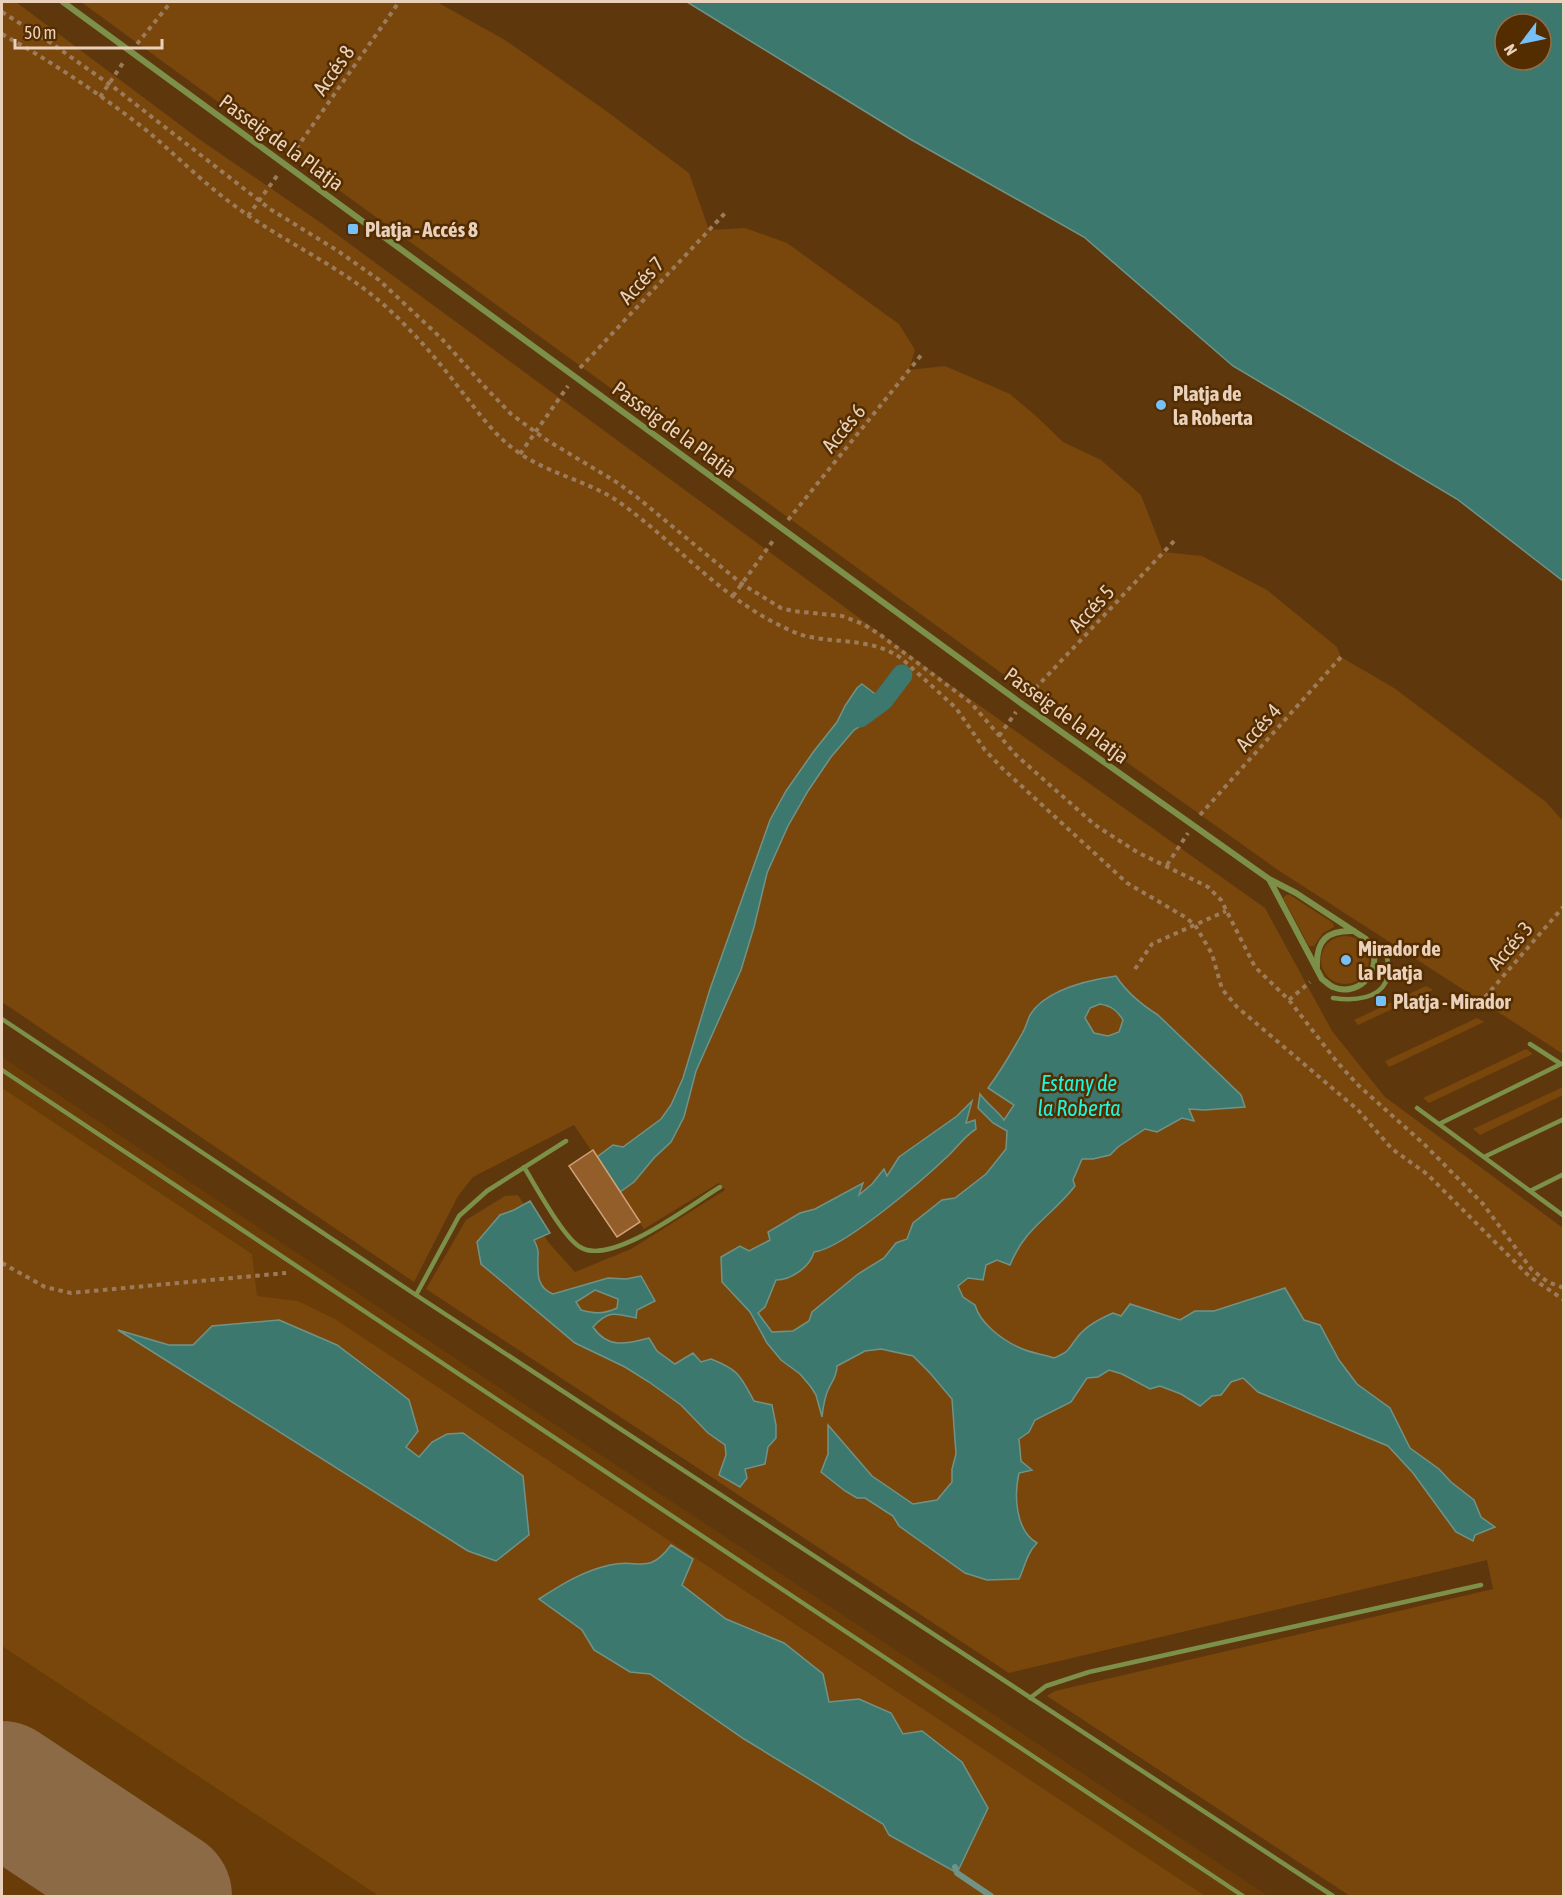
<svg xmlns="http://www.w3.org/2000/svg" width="1565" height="1898" font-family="'Asap Condensed',sans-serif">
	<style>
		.built { fill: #693c08 }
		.green { fill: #79460c }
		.water { fill: #3d786f; stroke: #719386; stroke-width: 1.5; fill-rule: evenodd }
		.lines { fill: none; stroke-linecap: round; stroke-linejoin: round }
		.stream { stroke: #719386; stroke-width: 6 }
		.canal { stroke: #3d786f; stroke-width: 21 }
		.taxiway { stroke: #8c6a46; stroke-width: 52 }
		.runway { stroke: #8c6a46; stroke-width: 132 }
		.building { fill: #945e2b; stroke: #cfa178; stroke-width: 1.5 }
		.path { stroke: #9c7b5a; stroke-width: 4; stroke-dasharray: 4.5 4.5; stroke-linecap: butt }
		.lane { stroke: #7c9049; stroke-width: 4.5 }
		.street { stroke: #7c9049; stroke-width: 6 }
		.path-bridge { stroke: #9c7b5a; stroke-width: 4; stroke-dasharray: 4.5 4.5; stroke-linecap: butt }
		.poi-dot { fill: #76c0f7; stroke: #532d00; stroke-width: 2 }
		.labels { text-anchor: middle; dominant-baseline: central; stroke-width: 5; stroke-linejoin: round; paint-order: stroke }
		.street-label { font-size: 21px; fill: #e9d1bc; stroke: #532d00 }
		.poi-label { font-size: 21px; font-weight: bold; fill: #e9d1bc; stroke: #532d00; text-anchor: start }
		.water-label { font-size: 22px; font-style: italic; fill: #1ff5dd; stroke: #532d00 }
	</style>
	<rect width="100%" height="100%" fill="#5f370d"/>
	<!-- built -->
	<path class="built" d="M2,1057L562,1429L1268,1896H2Z"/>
	<!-- green -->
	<path class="green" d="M2,2H16L199,139L324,225L945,681L1265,908L1332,1031L1385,1097L1563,1228V1896H1350L1047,1696L1055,1691L1493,1589L1487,1560L1009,1673L426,1289L466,1220L505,1196L518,1195L549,1243L575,1272L631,1249L725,1190L719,1183L644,1229L574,1125L473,1177L458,1196L414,1282L2,1002Z
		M81,2H437L505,40L605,110L689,173L709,230L745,228L787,243L899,324L915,350L909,370L945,366L1010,394L1036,416L1063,442L1101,460L1141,495L1163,552L1202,556L1267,590L1337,647L1341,657L1394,688L1546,802L1563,821V1054L1278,870L1000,672Z
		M1286,895H1290L1333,923L1334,927L1323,933L1314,946H1309L1283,898Z
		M1321 960a24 24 0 1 1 48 0a24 24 0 1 1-48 0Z
		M1426,986L1433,990L1358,1025L1354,1020Z
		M1477,1018L1484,1022L1389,1067L1385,1061Z
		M1526,1049L1533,1054L1429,1103L1423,1098Z
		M1563,1087V1095L1480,1135L1473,1129Z
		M2,1088L252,1254L257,1296L298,1301L335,1319L1205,1896H379L2,1646Z"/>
	<!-- water -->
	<path class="water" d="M687,2H1563V581L1457,499L1233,366L1084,237L910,139ZM1505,24H1541V60H1505Z
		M862,684L883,700L873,718L854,730L831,757L808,791L788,826L767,873L754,927L741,970L696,1071L684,1117L671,1142L654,1158L634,1182L620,1192L597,1157L613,1145L623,1147L661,1119L671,1105L683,1078L710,989L770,820L786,791L814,751L837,722L845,706L857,688Z
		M1116,976C1127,993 1142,1005 1158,1015L1241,1095L1245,1107L1204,1110L1189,1109L1194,1121L1182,1118L1157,1132L1145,1129L1118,1147L1110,1155L1093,1159H1082L1073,1180L1075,1186C1051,1217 1026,1226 1010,1265L997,1260L986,1265L983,1280L968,1278L958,1286L963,1297L975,1305C980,1323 1001,1339 1018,1347C1029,1353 1043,1354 1054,1358C1070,1351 1066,1352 1076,1339C1084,1327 1099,1319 1113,1313L1121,1316L1130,1304L1180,1320L1195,1311H1214L1285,1288L1304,1320L1320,1325L1339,1360L1357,1384L1390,1408L1410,1448L1439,1469L1451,1482L1474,1500L1481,1517L1495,1527L1475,1535L1473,1541L1456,1532L1413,1473L1388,1446L1258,1392L1243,1378L1231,1382L1221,1395L1212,1396L1200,1406L1181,1394L1160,1386L1150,1389L1122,1374L1109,1370L1098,1377L1087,1378L1071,1402L1035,1420L1029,1432L1019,1439L1021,1461L1032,1470L1019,1473C1014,1495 1015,1530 1037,1543C1027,1553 1025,1566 1019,1579L987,1580L965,1573L899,1526L893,1516L865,1498H857L845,1491L821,1472L828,1454V1425L872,1476L913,1504L937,1500L952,1482V1469L956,1454L952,1399L930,1373L913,1356L881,1349L865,1351L837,1366C837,1377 832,1381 828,1390C824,1399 823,1408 822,1417L816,1395L811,1387L800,1374L781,1360L767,1343L750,1312L722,1282L721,1257L740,1246L749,1251L770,1240L768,1232L800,1213L815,1209L863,1183L859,1195L872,1184L884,1169L887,1176L899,1157L957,1116L972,1101L966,1123L975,1120L976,1129C965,1136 958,1146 949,1155C925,1178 843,1249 814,1252C810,1267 791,1280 776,1280L765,1307L758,1313L772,1332L793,1331L809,1321L812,1312L858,1274L884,1258L896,1243L907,1239L913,1223L942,1200L955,1198L986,1174L1006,1149L1007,1131L993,1123L978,1108L980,1094C987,1104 997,1110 1004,1120L1014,1105L988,1088C1000,1072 1013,1050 1023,1032C1026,1027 1027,1021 1030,1015C1045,990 1089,980 1116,976ZM1100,1004C1111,1006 1117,1010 1123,1020L1119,1032L1108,1036L1094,1033L1085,1018L1090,1008Z
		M530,1201L550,1233L534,1240C536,1244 539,1250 538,1254C538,1270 535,1287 553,1294L608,1278L626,1279L641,1276L655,1301L637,1310L636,1318C615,1313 608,1310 593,1327C608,1349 626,1344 649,1338L657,1351L675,1364L693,1353L701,1362L711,1359C739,1370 740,1375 754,1401L772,1405L776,1425V1438L768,1447L765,1464L745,1469L747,1478L740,1487L719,1475L726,1455L725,1445L708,1433L681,1405L649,1382L625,1367L575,1343L481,1264L477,1242L500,1215L514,1210ZM595,1290L618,1299L617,1308C604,1314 595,1314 581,1310L576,1302Z
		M279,1320L337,1345L390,1385L409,1400L418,1431L406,1447L419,1457L432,1442L447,1434L463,1433L523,1476L529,1535L496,1561L468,1551L118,1330L169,1345H193L212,1326Z
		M671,1545L693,1559L682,1585L726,1619L784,1643L823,1674L829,1702L859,1699L891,1713L903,1734L922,1731L962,1762L988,1808L957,1873L889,1835L883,1824L744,1739L650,1674L630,1672L594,1650L582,1630L539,1599C562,1584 583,1571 610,1565C639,1558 648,1576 671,1545Z"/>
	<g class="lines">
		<!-- stream -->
		<path class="stream" d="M955,1867L957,1873L991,1896"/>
		<!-- canal -->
		<path class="canal" d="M860,717L883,700L902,675"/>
		<!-- taxiway -->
		<path class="taxiway" d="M2,1793L87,1860L127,1896"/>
		<!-- runway -->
		<path class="runway" d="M2,1787L166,1896"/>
	</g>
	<!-- building -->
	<path class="building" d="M593,1150L640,1222L617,1237L569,1166Z"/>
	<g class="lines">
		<!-- path -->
		<path class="path" d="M2,12L51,43L116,89L270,209L338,251L379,280L441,338L484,386L511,414L545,439L618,483L638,498L742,584L781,608L793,611L842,616L863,624L879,634L971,703L1016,755L1095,825L1137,852L1208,887L1221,900L1255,967L1289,1000L1337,1062L1358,1085L1424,1144L1483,1204L1532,1270L1548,1282L1564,1288
			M2,34C52,62 100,94 146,130C176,155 203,183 235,206C283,242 339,265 384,305C412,330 436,358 459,388C476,409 492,433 515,450C547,474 587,480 619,502C674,541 718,595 779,625C789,630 799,635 810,637C842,643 873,639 901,658L956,708L985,750L1003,769L1127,883L1185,917L1195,925L1212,954L1222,989L1237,1007L1358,1110L1392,1149L1427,1174L1529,1276L1564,1300
			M137,44L171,2
			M100,97L125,60
			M291,156L399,2
			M248,216L279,173
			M580,368L726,212
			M520,454L568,386
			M788,520L922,354
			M733,596L775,538
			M1029,695L1175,540
			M999,736L1016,712
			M1200,815L1341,657
			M1167,865L1188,833
			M1289,1000L1310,982
			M1479,1004L1564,906
			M2,1263L45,1287L71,1293L286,1273"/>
		<!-- lane -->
		<path class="lane" d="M1333,998C1368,1003 1399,992 1385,951
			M2,1019L416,1295L1333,1896
			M1530,1044L1561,1064
			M2,1070L1243,1896
			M1417,1108L1564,1216
			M1439,1124L1561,1064
			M1484,1157L1564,1119
			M524,1167C535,1185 563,1237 580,1247C611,1267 692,1204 720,1187
			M1530,1191L1564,1174
			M416,1295L459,1216L487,1191L566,1141
			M1030,1698L1046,1686L1089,1672L1481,1585"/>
		<!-- street -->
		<path class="street" d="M63,2L1022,704L1269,879L1296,893L1366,939C1369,942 1372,947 1373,951C1380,975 1356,997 1333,987C1329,985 1325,981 1322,979L1269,879
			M1317,967C1316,940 1327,930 1354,931"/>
		<!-- path-bridge -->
		<path class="path-bridge" d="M1135,969L1152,944L1226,911"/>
	</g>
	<!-- markers -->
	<g class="poi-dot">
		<rect x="347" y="223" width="12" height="12" rx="3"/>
		<circle cx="1161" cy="405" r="6"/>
		<circle cx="1346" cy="960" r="6"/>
		<rect x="1375" y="995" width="12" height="12" rx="3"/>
	</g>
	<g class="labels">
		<!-- street labels -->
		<g class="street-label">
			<text transform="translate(333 70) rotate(-55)">Accés 8</text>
			<text transform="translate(282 142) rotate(36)">Passeig de la Platja</text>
			<text transform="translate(641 280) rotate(-47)">Accés 7</text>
			<text transform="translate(843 428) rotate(-51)">Accés 6</text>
			<text transform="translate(675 429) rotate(36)">Passeig de la Platja</text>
			<text transform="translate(1091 608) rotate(-47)">Accés 5</text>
			<text transform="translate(1067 715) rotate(36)">Passeig de la Platja</text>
			<text transform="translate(1258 727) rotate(-48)">Accés 4</text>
			<text transform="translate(1510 945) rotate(-49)">Accés 3</text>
		</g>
		<!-- poi labels -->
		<g class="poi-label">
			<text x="365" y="229">Platja - Accés 8</text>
			<text x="1173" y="393">Platja de<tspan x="1173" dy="24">la Roberta</tspan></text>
			<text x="1358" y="948">Mirador de<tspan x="1358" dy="24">la Platja</tspan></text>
			<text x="1393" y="1001">Platja - Mirador</text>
		</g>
		<!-- water labels -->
		<g class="water-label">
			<text x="1079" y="1083">Estany de<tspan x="1079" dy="25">la Roberta</tspan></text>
		</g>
	</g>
	<!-- border -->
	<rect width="1565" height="1898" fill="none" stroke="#e9d1bc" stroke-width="6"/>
	<!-- north arrow -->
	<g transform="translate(1523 42) rotate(238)"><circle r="28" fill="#532d00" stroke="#8f6f4b" stroke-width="1.5"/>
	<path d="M0-4.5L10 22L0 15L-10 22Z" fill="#76c0f7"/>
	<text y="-9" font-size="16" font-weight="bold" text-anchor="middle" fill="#e9d1bc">N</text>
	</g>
	<!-- scale -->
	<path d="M15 39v9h147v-9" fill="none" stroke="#e9d1bc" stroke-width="3"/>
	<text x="24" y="39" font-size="18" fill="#e9d1bc" stroke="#532d00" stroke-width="4.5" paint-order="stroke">50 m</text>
</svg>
